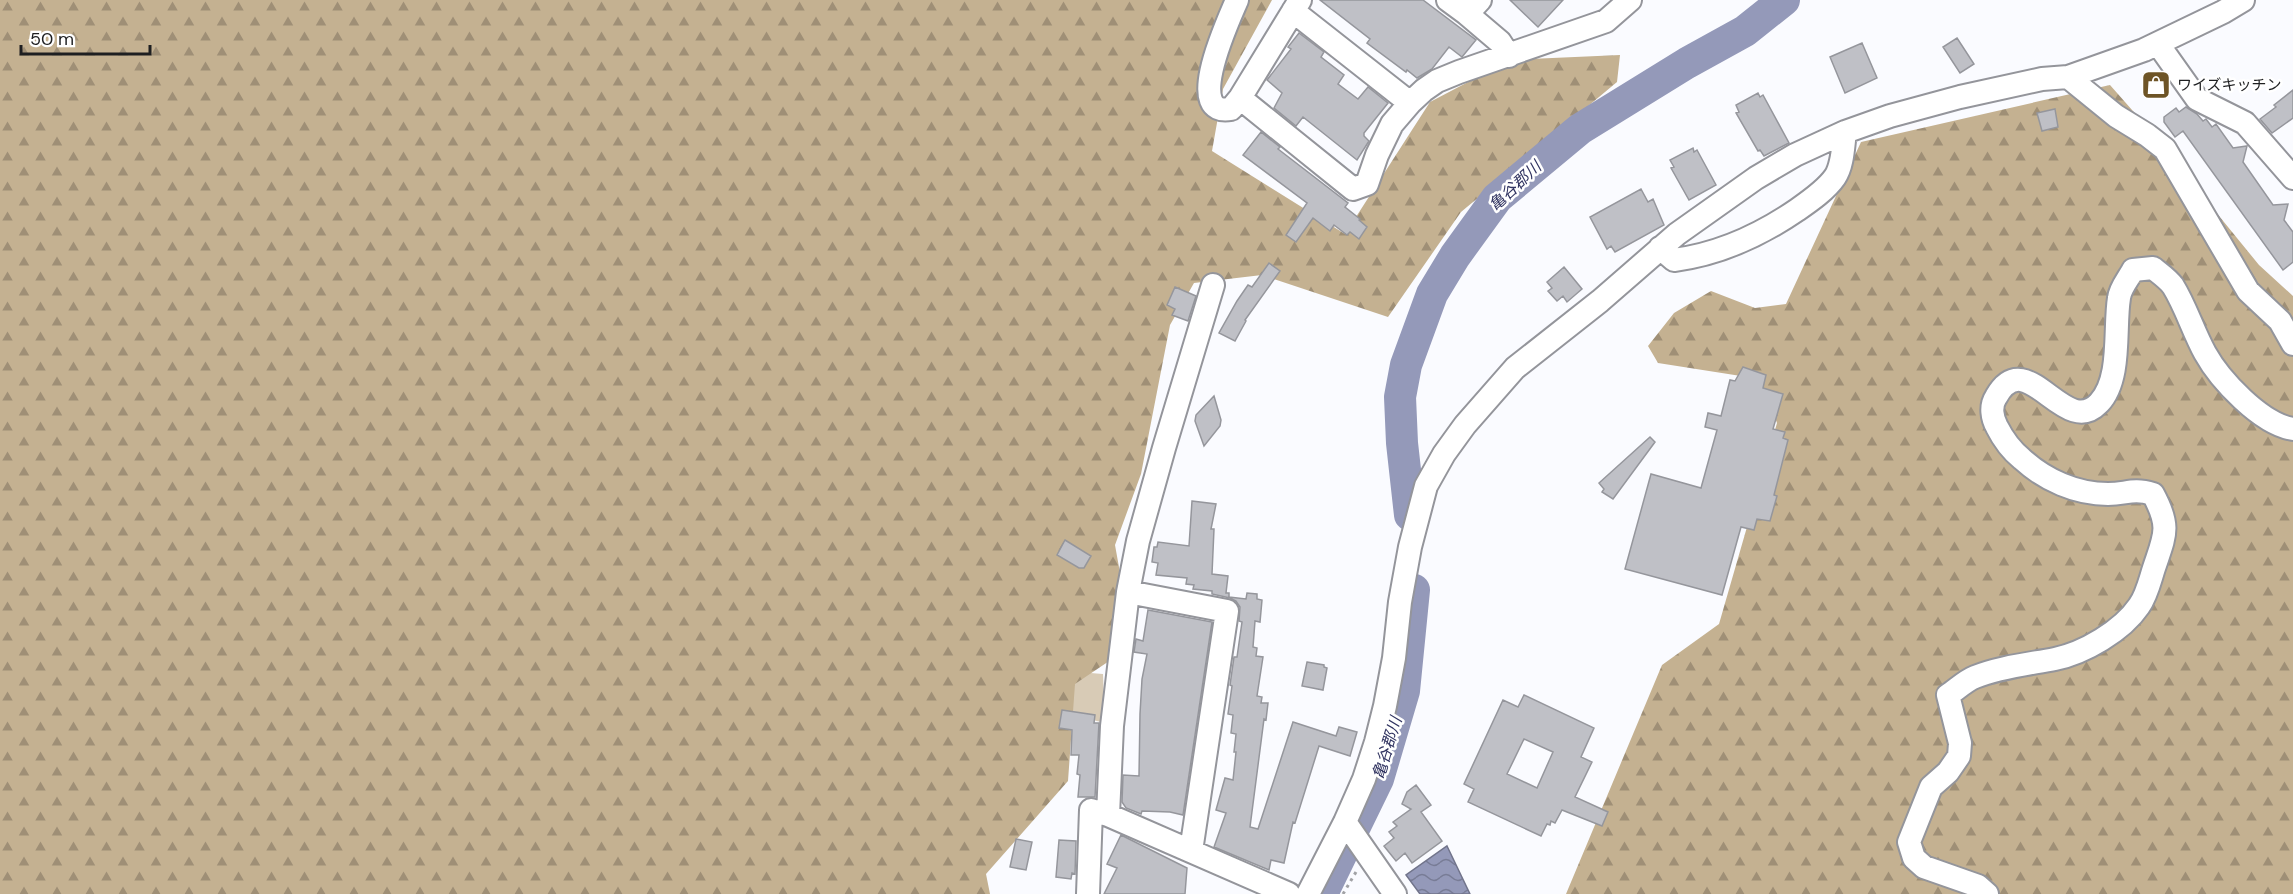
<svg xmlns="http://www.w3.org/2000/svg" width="2293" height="894" font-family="'DM Sans','Noto Sans JP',sans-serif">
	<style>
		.green { fill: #d8cbb6 }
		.forest { fill: url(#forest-firs) }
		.water { fill: url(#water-waves); stroke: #71748b; stroke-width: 1.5 }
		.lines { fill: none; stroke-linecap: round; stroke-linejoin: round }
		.river { stroke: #9499b9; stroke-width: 32 }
		.building { fill: #bfc0c6; stroke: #95969c; stroke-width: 1.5; fill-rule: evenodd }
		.minor-casing { stroke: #94959b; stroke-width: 26 }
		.path { stroke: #a1a2a5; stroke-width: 3; stroke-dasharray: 3 4.5; stroke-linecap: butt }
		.minor { stroke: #fff; stroke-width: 22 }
		.labels { text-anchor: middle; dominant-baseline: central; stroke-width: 5; stroke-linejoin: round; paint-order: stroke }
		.poi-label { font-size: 15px; fill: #1e1f21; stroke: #fff; text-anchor: start }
		.water-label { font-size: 16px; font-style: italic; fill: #313461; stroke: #fff }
	</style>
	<defs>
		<pattern id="forest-firs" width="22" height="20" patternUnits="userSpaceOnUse" patternTransform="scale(1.5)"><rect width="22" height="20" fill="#c4b191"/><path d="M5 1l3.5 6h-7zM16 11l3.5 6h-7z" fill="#9f8f76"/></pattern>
		<pattern id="water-waves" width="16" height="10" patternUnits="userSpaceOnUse" patternTransform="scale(1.5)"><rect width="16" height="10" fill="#9499b9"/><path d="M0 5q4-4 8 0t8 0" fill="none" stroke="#787c96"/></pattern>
	</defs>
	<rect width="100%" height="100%" fill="#fafbff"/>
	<!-- green -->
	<path class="green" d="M1053,670L1103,674L1105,723L1056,711Z"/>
	<!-- forest -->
	<path class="forest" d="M0,0H1272L1223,89L1212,151L1345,234L1430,102L1510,60L1620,55L1617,82L1461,212L1388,317L1262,275L1194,283L1170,325L1141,474L1115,545L1133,645L1075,684L1068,781L986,874L990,894H0Z
		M2110,85L2140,119L2259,265L2293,296V894H1566L1662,665L1719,624L1777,423L1760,379L1658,363L1648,346L1674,313L1711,291L1755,308L1786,304L1861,142Z"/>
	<!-- water -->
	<path class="water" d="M1447,846L1470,894H1420L1406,875Z"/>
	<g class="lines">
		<!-- river -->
		<path class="river" d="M1410,515L1402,443L1400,397L1406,365L1432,294L1455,256L1497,198L1580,129L1687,63L1745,31L1784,0
			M1322,894L1378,779L1404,691L1414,590"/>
	</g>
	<!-- building -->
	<path class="building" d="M1320,0H1423L1476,40L1462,57L1449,47L1432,69L1417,78L1407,70L1406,72L1367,43L1370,39Z
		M1510,0H1563L1538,27Z
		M1299,33L1324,52L1321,57L1344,75L1338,84L1358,99L1368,87L1388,103L1364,133V136L1369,141L1357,160L1303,117L1296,126L1274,108L1282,93L1267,80L1291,49L1288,47Z
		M1957,38L1974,64L1960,73L1943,47Z
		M1862,43L1877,78L1845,93L1830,57Z
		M2293,90V118L2272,133L2260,119L2276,107L2274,105Z
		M1758,93L1760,97L1763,95L1789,143L1764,156L1760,150L1758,151L1736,113L1739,112L1736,105Z
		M2186,107L2197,114L2203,121L2206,119L2212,127L2216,124L2233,148L2247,146L2243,162L2273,205L2288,204L2284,220L2293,232V262L2283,270L2183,131L2175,137L2164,122V117L2176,108L2179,112Z
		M2055,109L2058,127L2042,131L2037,113Z
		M1261,132L1280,147L1278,149L1348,203L1345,207L1360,219L1359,220L1367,227L1359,239L1350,232L1347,235L1334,225L1330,231L1313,218L1296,242L1286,235L1307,203L1243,155Z
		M1693,148L1694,152L1697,150L1716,185L1689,200L1671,168L1674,167L1670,160Z
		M1641,189L1648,202L1653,199L1664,225L1615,252L1611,246L1607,249L1590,217Z
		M1269,263L1280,271L1245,320L1246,321L1235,341L1219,333L1237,301L1248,285L1252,287Z
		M1564,267L1582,289L1567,302L1563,296L1557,301L1548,291L1552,288L1547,282Z
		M1175,287L1196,296L1188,321L1172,315L1175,309L1167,305Z
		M1743,367L1766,375L1763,388L1783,394L1773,429L1785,432L1783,438L1788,440L1774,495L1777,496L1770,521L1757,519L1754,530L1741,527L1722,595L1625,569L1651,474L1701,488L1717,430L1705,427L1708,413L1721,416L1730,380L1735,381Z
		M1214,396L1221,420L1220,426L1204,446L1195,421L1196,415Z
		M1650,437L1655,442L1613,499L1602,492L1604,489L1599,483Z
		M1192,501L1216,504L1211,529H1214L1212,574L1228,576L1226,593H1229V597L1246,599L1247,593L1257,594V599L1262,600L1260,622L1255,621L1253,647L1257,648L1256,656L1263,657L1257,696L1262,697L1261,703H1268L1266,720L1264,719L1250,827L1258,829L1293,722L1336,736L1339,727L1357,732L1350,756L1319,746L1295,823L1293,822L1284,863L1271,860L1269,870L1214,847L1226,813L1216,810L1225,778L1233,780L1236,752H1234L1236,734L1231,733L1233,715L1228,714L1232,686L1230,685L1234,657H1237L1242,622L1239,621L1240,607L1236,601L1230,598L1212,594V591L1193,589L1194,585L1186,584L1187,578L1156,575L1158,563L1152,562L1154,547H1157L1158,542L1189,546Z
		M1065,540L1091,556L1084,568H1079L1057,555Z
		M1148,610L1212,622L1183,815L1170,812L1142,811L1141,814L1126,808L1122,802L1123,775L1139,776L1140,714L1142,679L1147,654L1134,652L1136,639L1143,641Z
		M1307,662L1324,665V667L1327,668L1323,690L1302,686Z
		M1524,695L1594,728L1581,757L1592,762L1575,797L1608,812L1602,826L1562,810L1555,823L1551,821L1550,825L1547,824L1541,836L1468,802L1474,789L1464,784L1503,700L1518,707ZM1524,739L1553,752L1537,788L1507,774Z
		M1062,710L1095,715L1094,723H1099L1095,797H1078L1080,775L1077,774L1079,755H1071L1072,730L1059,728Z
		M1416,785L1431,805L1421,812L1442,841L1412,863L1405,853L1396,861L1384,846L1394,838L1389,832L1397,826L1393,822L1411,809L1402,804L1407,792Z
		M1121,835L1187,868L1185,894H1104L1117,868L1107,864Z
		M1016,839L1032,842L1026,870L1010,867Z
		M1059,840L1076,841L1075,874L1072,873L1071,879L1056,877Z"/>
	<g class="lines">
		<!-- minor casing -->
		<g class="minor-casing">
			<path id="minor" d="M1237,0C1230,17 1182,118 1231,109L1240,98
				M1300,0L1240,98L1353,189L1367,184L1377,155L1392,124L1410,103L1424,90L1437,81L1459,72L1606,21L1630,0
				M1448,0L1467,14L1480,0
				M1293,11L1410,103
				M1467,14L1500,42L1509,56
				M2158,44L2197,99L2245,123L2293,178
				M2068,77L2116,116L2147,135L2165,149L2248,291L2280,321L2293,344
				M1660,248L1674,260C1720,254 1759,236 1797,210C1810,201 1826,190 1835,177C1843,165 1843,146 1845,132
				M1213,285L1164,448L1138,541L1128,592L1112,726L1108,815L1289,894
				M1128,592L1227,611L1191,851
				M1345,822L1395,894
				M1088,894L1091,810L1108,815
				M1308,894L1345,822L1364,779L1376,742L1385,706L1394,658L1400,602L1410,547L1426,486L1444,454L1465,425L1515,368L1600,301L1677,234L1756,178L1795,155L1845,132L1890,116L1960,97L2042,79L2068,77L2144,50L2223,12L2243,0
				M1987,894L1978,886L1924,867L1914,858L1909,842L1931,787L1948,772L1959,756L1960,743L1948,695C1956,690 1965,681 1975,677C2000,667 2029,664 2055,659C2084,653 2122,631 2139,606C2147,595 2150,580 2154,568C2165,535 2171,527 2153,494C2132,488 2127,494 2108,494C2076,494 2045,480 2022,459C2011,450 2003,439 1997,427C1992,418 1990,406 1996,397C2027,342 2064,440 2099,403C2122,379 2114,328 2119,298C2120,288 2129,278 2133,270L2153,268C2159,273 2168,279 2173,286C2186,307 2193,331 2205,353C2220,380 2261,424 2293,429"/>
		</g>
		<!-- path -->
		<path class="path" d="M1343,894L1356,872"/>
		<!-- minor -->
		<use href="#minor" class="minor"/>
	</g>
	<!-- icons -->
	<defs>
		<g id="shop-square" transform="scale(1.5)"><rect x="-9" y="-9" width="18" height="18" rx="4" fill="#6e5426" stroke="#fff"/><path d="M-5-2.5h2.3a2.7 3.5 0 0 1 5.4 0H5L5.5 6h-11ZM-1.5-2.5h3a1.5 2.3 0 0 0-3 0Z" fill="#fff"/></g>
	</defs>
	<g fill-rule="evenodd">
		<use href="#shop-square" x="2156" y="85"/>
	</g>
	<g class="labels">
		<!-- poi labels -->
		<g class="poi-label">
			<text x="2177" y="85">ワイズキッチン</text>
		</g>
		<!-- water labels -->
		<g class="water-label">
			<text transform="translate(1515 186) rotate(-43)">亀谷郡川</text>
			<text transform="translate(1387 748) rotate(-73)">亀谷郡川</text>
		</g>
	</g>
	<!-- scale -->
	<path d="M21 45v9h129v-9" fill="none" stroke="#1e1f21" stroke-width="3"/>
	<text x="30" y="45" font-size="18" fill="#1e1f21" stroke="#ffffff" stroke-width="4.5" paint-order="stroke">50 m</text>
</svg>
